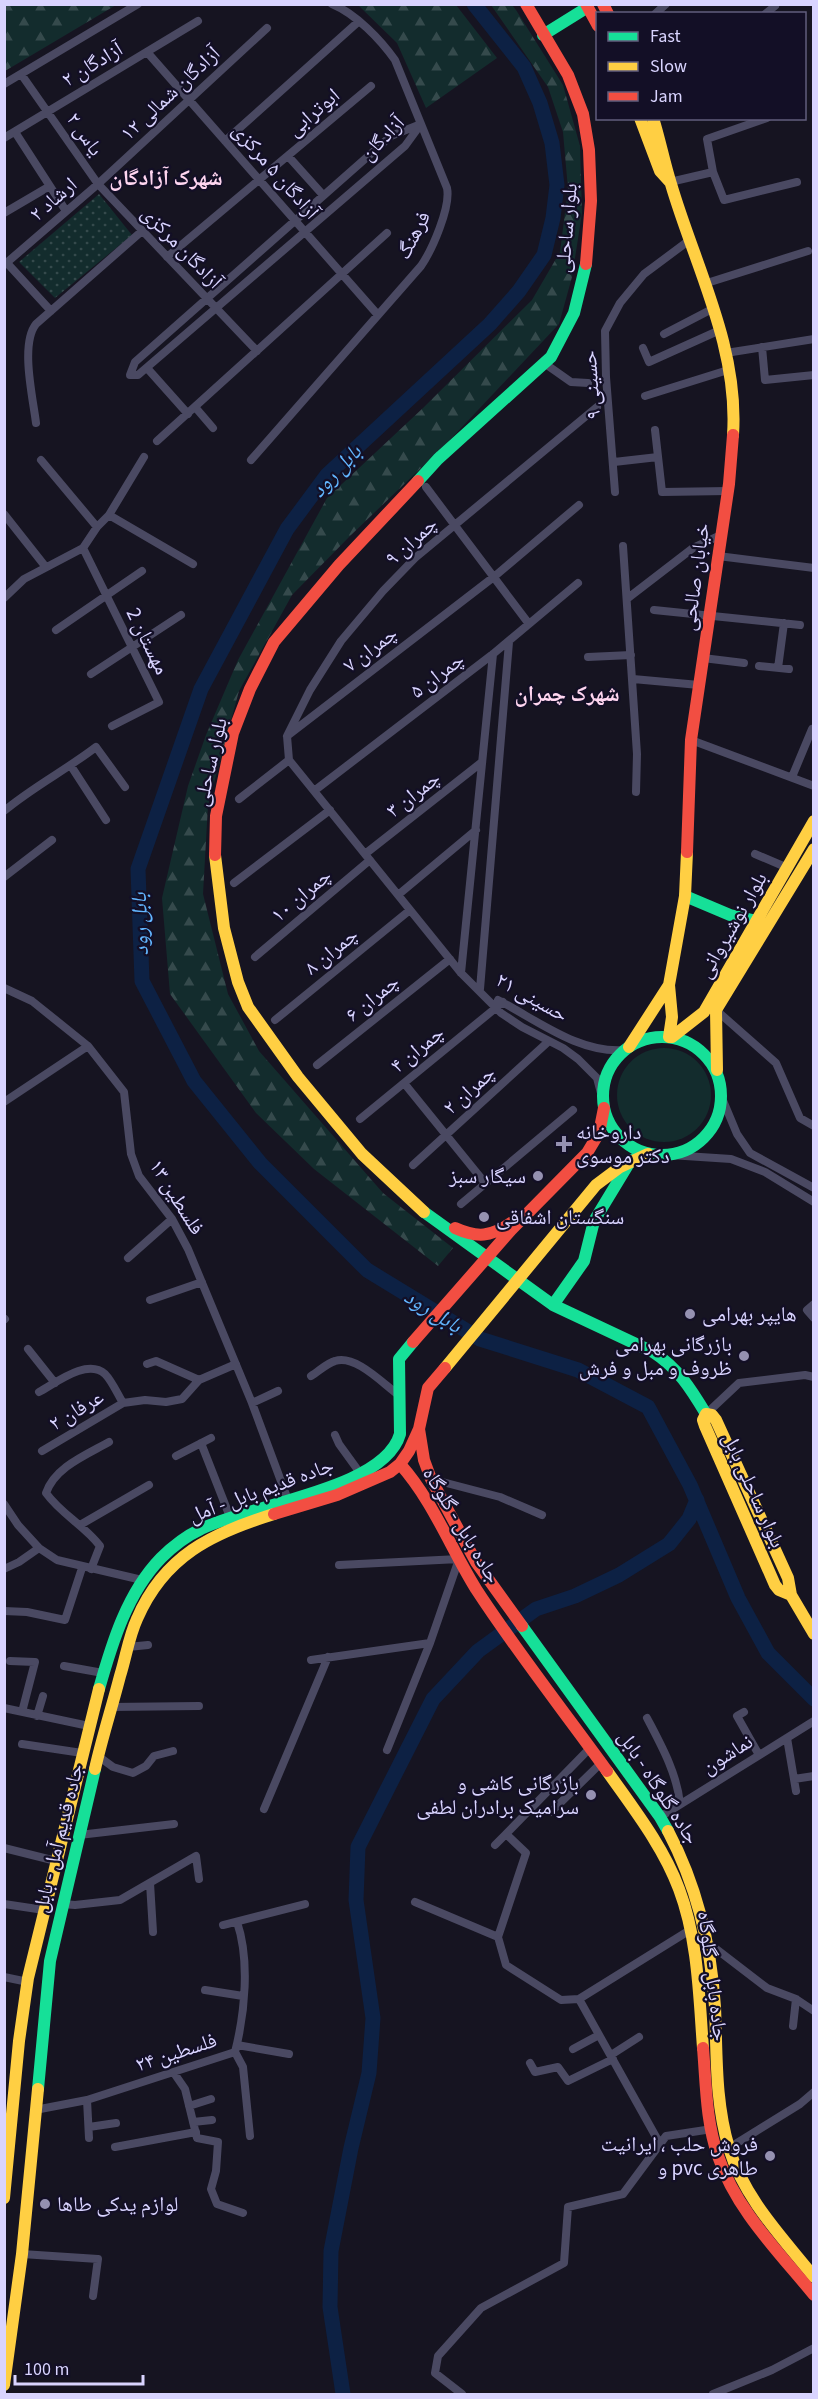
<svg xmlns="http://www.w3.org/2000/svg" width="818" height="2399" font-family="'Source Sans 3','Noto Naskh Arabic',sans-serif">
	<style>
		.grass { fill: #132c2d }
		.forest { fill: url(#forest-firs) }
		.park { fill: url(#park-dots) }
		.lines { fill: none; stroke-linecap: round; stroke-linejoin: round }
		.river { stroke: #0d2144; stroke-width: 15 }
		.street { stroke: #4a4962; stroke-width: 8 }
		.fast { stroke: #16e098; stroke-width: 12 }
		.slow { stroke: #ffcf43; stroke-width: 12 }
		.jam { stroke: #f24e42; stroke-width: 12 }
		.poi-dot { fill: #9591b1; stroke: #130f26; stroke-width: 2 }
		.labels { text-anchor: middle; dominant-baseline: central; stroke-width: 4.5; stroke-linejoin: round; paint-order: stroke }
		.street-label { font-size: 21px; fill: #d9d4ff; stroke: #130f26 }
		.poi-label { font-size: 21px; fill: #d9d4ff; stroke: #130f26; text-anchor: start }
		.neighbourhood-label { font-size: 22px; font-weight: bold; fill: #ffd6f0; stroke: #130f26 }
		.water-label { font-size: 22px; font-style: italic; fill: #62b6ff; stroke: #130f26 }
	</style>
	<defs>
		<pattern id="forest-firs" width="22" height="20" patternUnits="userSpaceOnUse" patternTransform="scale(1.5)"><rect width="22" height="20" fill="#132c2d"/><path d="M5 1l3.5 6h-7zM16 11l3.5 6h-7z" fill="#354a4c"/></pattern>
		<pattern id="park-dots" width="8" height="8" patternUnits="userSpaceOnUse" patternTransform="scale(1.5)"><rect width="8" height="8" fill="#132c2d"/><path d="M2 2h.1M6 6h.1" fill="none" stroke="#354a4c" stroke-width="1.8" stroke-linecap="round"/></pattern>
	</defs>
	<rect width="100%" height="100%" fill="#161421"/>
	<!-- grass -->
	<path class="grass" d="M617 1095a47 47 0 1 1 94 0a47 47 0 1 1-94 0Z"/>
	<!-- forest -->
	<path class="forest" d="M5,4H116V5L5,71Z
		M358,5H456L497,58L426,108L397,43Z
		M491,5H512L516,10L563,85L580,146L582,213L572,277L559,324L446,444L351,535L292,595L239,691L208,805L203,894L228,994L259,1051L383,1193L453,1248L438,1266L314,1169L256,1113L170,994L162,898L188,786L206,735L238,660L327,498L423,408L532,300L560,252L568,189L563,132L548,87Z"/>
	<!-- park -->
	<path class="park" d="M99,194L132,235L55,298L19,262Z"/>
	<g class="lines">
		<!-- river -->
		<path class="river" d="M474,4L524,67L540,103L552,143L557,185L553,218L544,255L519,291L490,324L327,475L287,529L201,689L138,869L142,981L194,1081L260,1163L367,1270L480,1339L578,1370L648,1407L690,1485L738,1598L768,1653L814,1699
			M343,2394L330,2307L331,2251L351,2148L369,2073L373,2018L356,1900L358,1847L433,1699L478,1651L536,1609L575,1596L619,1575L669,1544L689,1519L697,1500"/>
		<!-- street -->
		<path class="street" d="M655,14L666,4
			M765,14L775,6
			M147,52L378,315
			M21,74L98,184L257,351
			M4,84L138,4
			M421,124L405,146L138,375H130L135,362L391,136Z
			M15,132L66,211
			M4,138L198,21
			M225,141L358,22
			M288,156L323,195
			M713,172L724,200L797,182
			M670,182L713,172L707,139L767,118
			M4,213L50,186
			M167,257L371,86
			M7,263L51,311
			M4,265L98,184L267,28
			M707,283L808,251
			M664,334L714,308
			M762,347L765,380L814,375
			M643,348L649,362L720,330
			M726,353L814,339
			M544,363L571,382L588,383
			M147,368L188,414
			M645,396L728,370
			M195,407L213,428
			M36,423C33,398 20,344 36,324L142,231
			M655,430L662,492L728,491
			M157,441L387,233
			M41,460L97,527
			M251,460L421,266C432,250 451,207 447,188L395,60C380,39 356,14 332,4
			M614,462L658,457
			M426,487L529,624
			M615,492L606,377L605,331L620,303L644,274L691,239
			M4,514L45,566
			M109,515L193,564
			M623,546L637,754L636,792
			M83,548L159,702L112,726
			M718,556L814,568
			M4,598L24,579L83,548L97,527L109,515L144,457
			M628,598L693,548L721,535
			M654,610L800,625
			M56,630L142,571
			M588,657L631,655
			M703,658L744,663
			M759,666L789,669
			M778,668L784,623
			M91,674L181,615
			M633,679L699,685
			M287,736L310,690L341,641L383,591L415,558L597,407
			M691,740L814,786
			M289,760L461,973L501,1013L522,1027L563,1048L578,1059L597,1078L602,1097
			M289,760L287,736L495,576L579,505
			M71,766L106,820
			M792,777L812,729
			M314,791L493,654L578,583
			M239,799L289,760
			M4,811C34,786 66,770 96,747L125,787
			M365,854L482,762
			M755,854L788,868
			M4,877L52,840
			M234,883L330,810
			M398,895L476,830
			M255,957L370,860
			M461,973L493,654
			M4,988L32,1001L88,1046L124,1092L131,1154L139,1176L172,1219L188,1249L252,1403L288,1500
			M480,989L509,642
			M498,1000C537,1020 579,1054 625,1050
			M716,1010L776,1063L800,1118L814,1126
			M275,1020L410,910
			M317,1065L450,959
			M404,1083L485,1183
			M722,1098L737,1134L750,1153L814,1188
			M4,1102L88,1046
			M360,1119L503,1002
			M670,1155L731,1159L765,1172L814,1202
			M413,1165L549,1041
			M461,1204L573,1110
			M128,1258L172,1219
			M150,1300L202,1282
			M814,1304L807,1310L814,1318
			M4,1320L5,1319
			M28,1349L55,1383
			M147,1364L156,1361L199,1380
			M311,1376C318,1372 327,1363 335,1361C356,1354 384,1385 400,1396
			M39,1392C56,1383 87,1358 105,1374C112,1381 118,1395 123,1403
			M252,1403L278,1391
			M706,1414L739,1383L805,1375L814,1377
			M335,1435L339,1444L360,1473
			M201,1443L230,1517
			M42,1451L123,1403L145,1400L166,1402L182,1399L199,1380L236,1364
			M176,1456L211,1438
			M431,1479L500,1497L542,1515
			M4,1504L18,1525L39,1548L57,1560L142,1580
			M80,1525L149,1485
			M4,1569L19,1562L39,1548
			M91,1569L100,1546C85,1526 61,1514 46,1493C55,1467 86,1455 109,1442
			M4,1611L27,1612L65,1620L82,1568
			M128,1647L148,1645
			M311,1660L430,1643L459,1559L339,1565
			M10,1661L35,1662L22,1712
			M64,1666L103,1673
			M110,1707L199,1706
			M4,1708L89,1726
			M744,1712L737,1716L759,1755
			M37,1716L43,1696
			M647,1718C661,1745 677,1773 680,1804
			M787,1738L796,1791
			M22,1744L82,1753
			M387,1750L430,1643
			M98,1756L113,1767L133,1773L146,1766L154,1756L173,1751
			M794,1779L814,1776
			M264,1809L328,1657
			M551,1812L601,1763
			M660,1817L814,1721
			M79,1835L174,1824
			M495,1845L506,1834
			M4,1848L56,1861
			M150,1883L153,1932
			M415,1902L498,1937L506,1965L561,2000L579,1999
			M4,1904L44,1910
			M62,1904L75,1905L120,1900L196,1856L199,1879
			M223,1925L305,1904
			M498,1937L526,1853L506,1834L590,1748
			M707,1942L767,1988L796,1999L814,2011
			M4,1977L28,1982
			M205,1990L243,1996
			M793,2026L796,1999
			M237,2045L289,2054
			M573,2049L599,2035
			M235,2052L243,2067L250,2136
			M611,2055L639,2037
			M530,2063L535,2072L558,2067L568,2081L613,2059
			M174,2073L185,2089L197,2138L218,2142L216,2171L211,2189L217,2204L243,2213
			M87,2100L89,2138
			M189,2106L211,2099
			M35,2110L87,2100L235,2052C245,2013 250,1960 237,1922
			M193,2122L212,2120
			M89,2127L116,2123
			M660,2144L579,1999L690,1930
			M115,2147L196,2132
			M729,2148L800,2104L814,2092
			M22,2254L98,2259L93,2296
			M462,2394L435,2373L438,2356L481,2308L564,2263L568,2207L623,2194L666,2136L712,2129
			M713,2394L772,2370L814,2348"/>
		<!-- fast -->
		<path class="fast" d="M543,35L588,7
			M418,481L438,459L551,357L574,313L586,264
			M685,896L730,915L757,921
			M603 1096a59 59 0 1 1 118 0a59 59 0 1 1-118 0Z
			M424,1212L553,1305L653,1352C678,1368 691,1389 706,1414
			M553,1305L584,1261L594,1221L631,1160
			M522,1626L660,1817L668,1831
			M99,1689C112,1643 127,1593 161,1558C172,1547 186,1536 201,1529C250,1504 384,1490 400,1434L399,1359L413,1342
			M38,2089L50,1961L95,1769"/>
		<!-- slow -->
		<path class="slow" d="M640,118L660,171L670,182
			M653,118C660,140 664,162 671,184C695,266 739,347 733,435
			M215,855L224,928L238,982L248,1007L298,1077L362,1154L424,1212
			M669,985L685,896L687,852
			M672,1037L704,1012L814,821
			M629,1047L669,985L672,1017L669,1037
			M717,1070L716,1010L814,849
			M445,1368L596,1185L620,1167L648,1154
			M791,1595L779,1590L775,1585L705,1426L703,1420L706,1414L712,1415L716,1420L788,1578L791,1595L814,1634
			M95,1769C102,1738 112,1707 120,1676C126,1657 129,1636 137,1619C164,1556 212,1533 274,1514
			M607,1771C633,1808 663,1846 679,1889C698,1939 699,1995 703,2048
			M668,1831C697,1886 711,1945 715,2007C717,2054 715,2102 729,2148C744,2198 782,2237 814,2277
			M4,2198L19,2041L28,1978L99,1689
			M4,2385L22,2254L38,2089"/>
		<!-- jam -->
		<path class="jam" d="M526,4L568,75L583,114L589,150L591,201L586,264
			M586,4L598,26
			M603,4L608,14
			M687,852L691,740L729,484L733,435
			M215,855L216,816L233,733L250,689L274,642L339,565L418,481
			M455,1228C477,1238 491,1237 511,1223
			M413,1342L511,1230L587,1153L599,1133L604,1108
			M419,1429L424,1460L431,1479L476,1562L522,1626
			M400,1464C433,1501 450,1547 476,1589C517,1652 563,1710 607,1771
			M274,1514L337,1495L390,1472L400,1464L409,1451L419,1429L428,1388L445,1368
			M703,2048C706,2084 706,2122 718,2156C736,2210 779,2252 814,2295"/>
	</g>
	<!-- markers -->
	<g class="poi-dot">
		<path d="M561 1135h6v6h6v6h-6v6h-6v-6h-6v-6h6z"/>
		<circle cx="538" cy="1176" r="6"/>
		<circle cx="484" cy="1217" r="6"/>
		<circle cx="690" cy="1314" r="6"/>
		<circle cx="744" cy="1356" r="6"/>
		<circle cx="591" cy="1795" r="6"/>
		<circle cx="770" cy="2156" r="6"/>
		<circle cx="45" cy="2204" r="6"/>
	</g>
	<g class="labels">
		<!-- street labels -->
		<g class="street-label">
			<text transform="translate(92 64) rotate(-31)">آزادگان ۲</text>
			<text transform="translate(170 93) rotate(-43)">آزادگان شمالی ۱۲</text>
			<text transform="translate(313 112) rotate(-40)">ابوترابی</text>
			<text transform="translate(85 134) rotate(55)">یاس ۲</text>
			<text transform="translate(382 138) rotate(-46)">آزادگان</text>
			<text transform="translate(276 171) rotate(49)">آزادگان ۵ مرکزی</text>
			<text transform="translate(53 199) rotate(-41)">ارشاد ۲</text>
			<text transform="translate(566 228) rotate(-85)">بلوار ساحلی</text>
			<text transform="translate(413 235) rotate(-63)">فرهنگ</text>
			<text transform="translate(182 247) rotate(46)">آزادگان مرکزی</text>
			<text transform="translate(591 385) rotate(-94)">حسینی ٩</text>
			<text transform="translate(411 541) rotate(-42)">چمران ۹</text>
			<text transform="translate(695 577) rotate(-82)">خيابان صالحی</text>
			<text transform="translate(148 641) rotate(64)">مهستان 2</text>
			<text transform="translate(370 649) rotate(-37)">چمران ۷</text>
			<text transform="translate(437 675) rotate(-37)">چمران ۵</text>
			<text transform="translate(210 762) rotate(-77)">بلوار ساحلی</text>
			<text transform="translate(413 794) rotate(-38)">چمران ۳</text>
			<text transform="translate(301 895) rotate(-40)">چمران ۱۰</text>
			<text transform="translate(732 925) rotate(-60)">بلوار نوشیروانی</text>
			<text transform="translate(331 951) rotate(-39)">چمران ۸</text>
			<text transform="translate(532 997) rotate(29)">حسینی ۲۱</text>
			<text transform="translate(372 998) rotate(-39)">چمران ۶</text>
			<text transform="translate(417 1049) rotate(-39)">چمران ۴</text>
			<text transform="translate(469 1090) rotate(-42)">چمران ۲</text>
			<text transform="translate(177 1197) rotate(58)">فلسطین ۱۳</text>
			<text transform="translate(76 1410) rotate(-31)">عرفان ۲</text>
			<text transform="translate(261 1490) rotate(-20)">جاده قدیم بابل - آمل</text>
			<text transform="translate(754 1490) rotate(66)">بلوار ساحلی بابل</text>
			<text transform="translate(462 1525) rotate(59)">جاده بابل - گلوگاه</text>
			<text transform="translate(727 1754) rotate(-32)">نماشون</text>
			<text transform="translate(659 1787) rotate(57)">جاده گلوگاه - بابل</text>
			<text transform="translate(58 1838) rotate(-76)">جاده قدیم آمل - بابل</text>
			<text transform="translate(713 1976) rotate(83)">جاده بابل - گلوگاه</text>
			<text transform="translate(176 2052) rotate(-18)">فلسطین ۲۴</text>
		</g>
		<!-- poi labels -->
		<g class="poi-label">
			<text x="576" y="1132">داروخانه<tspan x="576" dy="24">دکتر موسوی</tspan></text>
			<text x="526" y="1176" text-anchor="end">سیگار سبز</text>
			<text x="496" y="1217">سنگستان اشفاقی</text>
			<text x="702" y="1314">هایپر بهرامی</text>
			<text x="732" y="1344" text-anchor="end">بازرگانی بهرامی<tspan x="732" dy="24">ظروف و مبل و فرش</tspan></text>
			<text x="579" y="1783" text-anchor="end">بازرگانی کاشی و<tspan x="579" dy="24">سرامیک برادران لطفی</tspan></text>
			<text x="758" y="2144" text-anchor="end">فروش حلب ، ایرانیت<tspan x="758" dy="24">و pvc طاهری</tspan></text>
			<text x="57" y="2204">لوازم یدکی طاها</text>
		</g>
		<!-- neighbourhood labels -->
		<g class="neighbourhood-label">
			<text x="166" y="178">شهرک آزادگان</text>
			<text x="567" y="694">شهرک چمران</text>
		</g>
		<!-- water labels -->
		<g class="water-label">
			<text transform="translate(336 471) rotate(-47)">بابل رود</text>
			<text transform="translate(140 924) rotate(-92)">بابل رود</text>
			<text transform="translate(433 1311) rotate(32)">بابل رود</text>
		</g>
	</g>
	<!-- border -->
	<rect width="818" height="2399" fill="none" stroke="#d9d4ff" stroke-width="12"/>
	<!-- legend -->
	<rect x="596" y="12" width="210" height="108" fill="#130f26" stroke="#625e7d" stroke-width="1.5"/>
	<rect x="608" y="32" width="30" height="9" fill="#16e098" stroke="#625e7d" stroke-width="1.5"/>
	<text x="650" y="42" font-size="18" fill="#d9d4ff">Fast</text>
	<rect x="608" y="62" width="30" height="9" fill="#ffcf43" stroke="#625e7d" stroke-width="1.5"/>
	<text x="650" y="72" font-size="18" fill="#d9d4ff">Slow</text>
	<rect x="608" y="92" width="30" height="9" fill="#f24e42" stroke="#625e7d" stroke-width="1.5"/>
	<text x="650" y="102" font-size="18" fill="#d9d4ff">Jam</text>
	<!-- scale -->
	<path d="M15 2375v9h128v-9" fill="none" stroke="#d9d4ff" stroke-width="3"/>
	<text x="24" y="2375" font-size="18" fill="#d9d4ff" stroke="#130f26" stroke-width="4.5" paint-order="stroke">100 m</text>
</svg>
